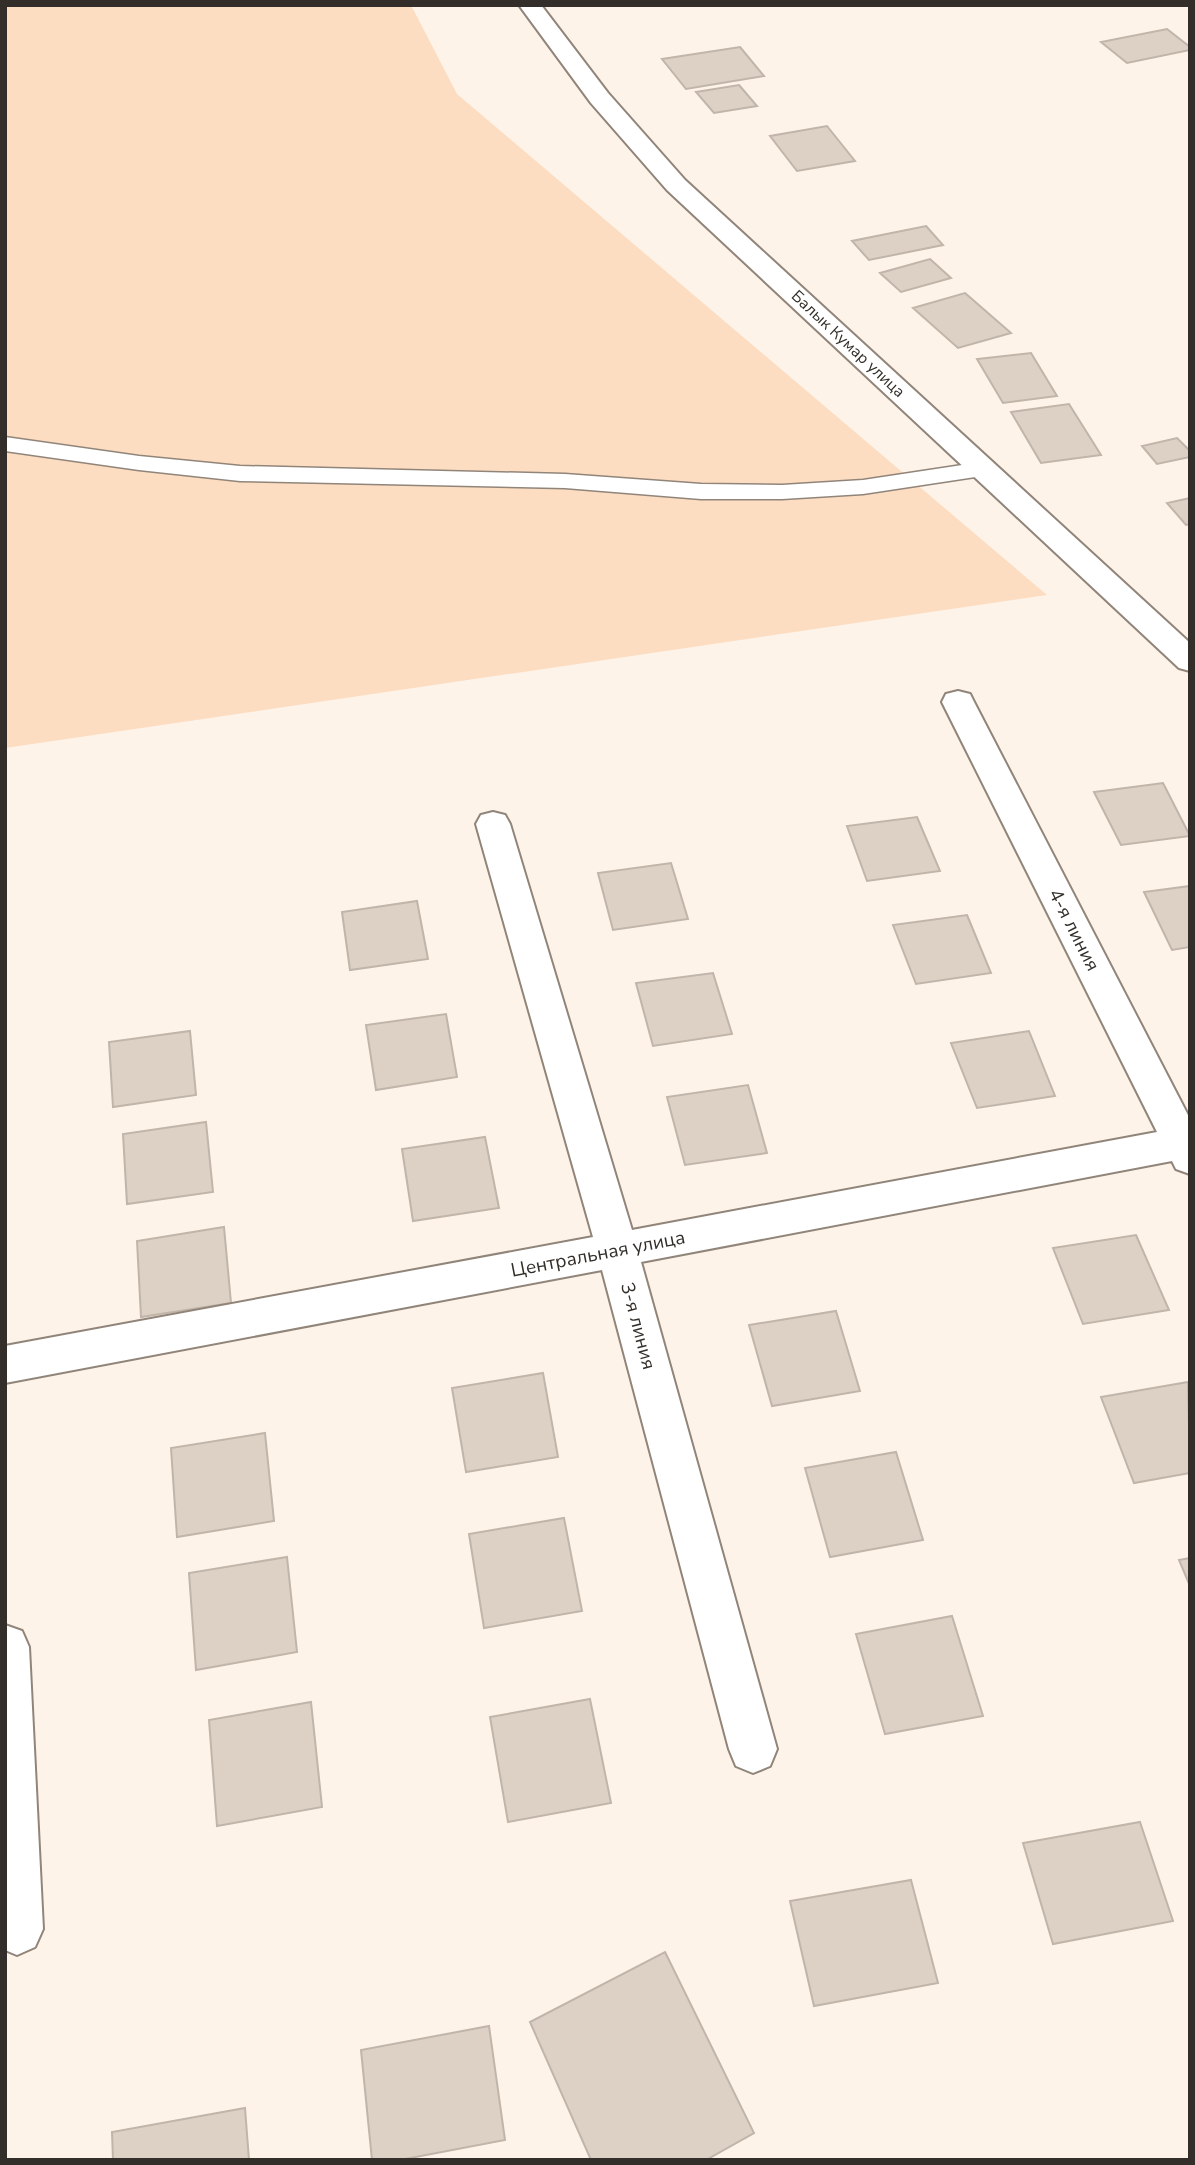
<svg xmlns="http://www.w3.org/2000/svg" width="1195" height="2165" font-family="'Nunito Sans',sans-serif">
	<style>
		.green { fill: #fcddc2 }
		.building { fill: #ddd0c5; stroke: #c1b5a9; stroke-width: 2 }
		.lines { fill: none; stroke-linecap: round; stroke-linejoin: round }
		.lane-casing { stroke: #91857a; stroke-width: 3 }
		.street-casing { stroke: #91857a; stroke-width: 4 }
		.lane { fill: #fff; fill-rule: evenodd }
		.street { fill: #fff; fill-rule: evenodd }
		.labels { text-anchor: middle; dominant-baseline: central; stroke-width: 5; stroke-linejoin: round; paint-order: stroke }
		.far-street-label { font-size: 16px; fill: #332e29; stroke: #fff }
		.street-label { font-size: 19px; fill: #332e29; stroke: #fff }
	</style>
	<rect width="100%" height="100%" fill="#fef3e9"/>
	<!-- green -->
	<path class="green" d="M5,5H411L457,94L1047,595L5,748Z"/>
	<!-- building -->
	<path class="building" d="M1167,29L1190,47V50L1127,63L1101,42Z
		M740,47L764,76L686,89L662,59Z
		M739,85L757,106L714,113L696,92Z
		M827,126L855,161L797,171L770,136Z
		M926,226L943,245L869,260L852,241Z
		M930,259L951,278L901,292L880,273Z
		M965,293L1011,333L958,348L913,308Z
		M1031,353L1057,396L1003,403L977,359Z
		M1069,404L1101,455L1041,463L1011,412Z
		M1177,438L1190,451V457L1157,464L1142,446Z
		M1190,498V524L1186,525L1167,503Z
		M1163,783L1190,836L1121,845L1094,792Z
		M917,817L940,871L867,881L847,826Z
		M671,863L688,919L613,930L598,873Z
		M1190,886V947L1172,950L1144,892Z
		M417,901L428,959L350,970L342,912Z
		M967,915L991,973L916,984L893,925Z
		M713,973L732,1034L653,1046L636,983Z
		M446,1014L457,1077L376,1090L366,1025Z
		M190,1031L196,1095L113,1107L109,1042Z
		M1029,1031L1055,1096L977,1108L951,1043Z
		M748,1085L767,1153L685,1165L667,1097Z
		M206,1122L213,1192L127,1204L123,1134Z
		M485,1137L499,1208L413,1221L402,1149Z
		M224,1227L231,1303L141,1317L137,1241Z
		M1136,1235L1169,1310L1083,1324L1053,1248Z
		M836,1311L860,1391L772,1406L749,1325Z
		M543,1373L558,1457L466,1472L452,1388Z
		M1188,1382L1190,1473L1134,1483L1101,1397Z
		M265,1433L274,1521L177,1537L171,1448Z
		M896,1452L923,1540L830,1557L805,1468Z
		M564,1518L582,1611L484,1628L469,1534Z
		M287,1557L297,1652L196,1670L189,1573Z
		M1190,1558V1586L1179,1560Z
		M952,1616L983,1716L885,1734L856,1634Z
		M590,1699L611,1803L508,1822L490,1717Z
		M311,1702L322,1807L217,1826L209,1720Z
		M1140,1822L1173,1921L1053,1944L1023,1843Z
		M911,1880L938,1983L814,2006L790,1901Z
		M665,1952L754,2133L706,2160H591L530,2022Z
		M489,2026L505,2140L400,2160H372L361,2050Z
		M245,2108L249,2160H113L112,2132Z"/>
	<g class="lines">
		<!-- lane casing -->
		<g class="lane-casing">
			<path id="lane" d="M5,437L139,456L240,466L565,474L701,484L782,485L863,480L982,462L990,464L994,469L990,474L982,476L863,494L782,499H701L565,488L240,481L139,470L5,451Z"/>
		</g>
		<!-- street casing -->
		<g class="street-casing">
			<path id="street" d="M519,5H541L608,93L685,180L1190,643V671L1179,668L667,190L591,103Z
				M958,691L970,694L974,702L1190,1119V1174L1176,1169L1172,1161L641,1262L777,1749L770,1766L753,1773L736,1766L729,1749L602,1270L5,1383V1346L593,1237L476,824L481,815L493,812L505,815L510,824L632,1230L1157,1132L942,702L946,694Z
				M5,1625L22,1631L29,1647L43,1929L35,1947L17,1955L5,1950Z"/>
		</g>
		<!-- lane -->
		<use href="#lane" class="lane"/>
		<!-- street -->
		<use href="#street" class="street"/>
	</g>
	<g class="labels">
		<!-- far-street labels -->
		<g class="far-street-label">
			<text transform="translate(848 344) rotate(43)">Балык Кумар улица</text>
		</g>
		<!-- street labels -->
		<g class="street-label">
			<text transform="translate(1074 930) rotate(63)">4-я линия</text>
			<text transform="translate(598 1254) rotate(-11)">Центральная улица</text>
			<text transform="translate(638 1326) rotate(75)">3-я линия</text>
		</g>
	</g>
	<!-- border -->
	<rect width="1195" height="2165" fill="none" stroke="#332e29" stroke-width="14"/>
</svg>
